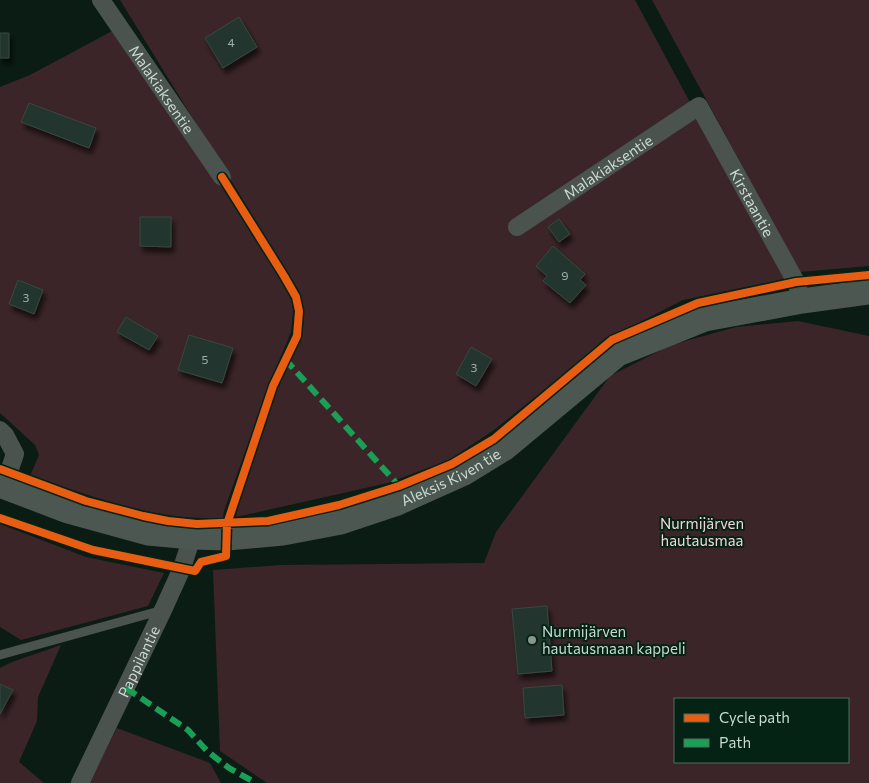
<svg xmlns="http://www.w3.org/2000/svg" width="869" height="783" font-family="Commissioner,sans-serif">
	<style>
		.green { fill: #3b2528; fill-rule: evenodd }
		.building { fill: #24352d; stroke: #394740; filter: url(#shadow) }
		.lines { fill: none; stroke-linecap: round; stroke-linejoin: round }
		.lane { stroke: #4a534e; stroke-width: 9 }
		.street { stroke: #4a534e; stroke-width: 18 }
		.secondary { stroke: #4c5751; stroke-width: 25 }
		.quiet { stroke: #1a9f57; stroke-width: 6; stroke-dasharray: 12 6; stroke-linecap: butt }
		.cycleway-casing { stroke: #042315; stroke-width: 11 }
		.cycleway { stroke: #e95d12; stroke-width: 8 }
		.poi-dot { fill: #86988e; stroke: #042315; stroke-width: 2 }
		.labels { text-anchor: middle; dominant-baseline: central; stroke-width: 4; stroke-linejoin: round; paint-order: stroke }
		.number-label { font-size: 12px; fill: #a0b1a7 }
		.street-label { font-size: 15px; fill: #c9dad0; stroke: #042315 }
		.park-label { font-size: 15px; fill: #f7d4d9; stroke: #042315 }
		.poi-label { font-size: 15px; fill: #c9dad0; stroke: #042315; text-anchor: start }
	</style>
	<defs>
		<filter id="shadow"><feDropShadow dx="3" dy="5.5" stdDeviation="2.5" flood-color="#0009"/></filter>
	</defs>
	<rect width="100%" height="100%" fill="#0b1c14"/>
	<!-- green -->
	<path class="green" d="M120,0H635L785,279L683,300L609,338L494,430L449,460L388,483L236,517L240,497L279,384L300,336L304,312L299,291Z
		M652,0H869V266L800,272Z
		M114,30L175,115L278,273L292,299L293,312L291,332L268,388L224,511L223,518C155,521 95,497 30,476L39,455L35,445L0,413V87L30,75Z
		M798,321L869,336V783H267L220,751L213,570L281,565L484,563L496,532L610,376L671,345L736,327ZM675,699H848V762H675Z
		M0,524L86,557L164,573L148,606L21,640L0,627Z
		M61,645L38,697L37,721L19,762L44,783H0V668L12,662Z
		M117,728L210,763L221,783H89Z"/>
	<!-- building -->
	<path class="building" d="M239,17L257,47L223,68L205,38Z
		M0,33H9V58H0Z
		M29,103L96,128L89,148L21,122Z
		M140,217H171V247L140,246Z
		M559,219L570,234L559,242L548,227Z
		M553,246L585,274L580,280L586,285L570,303L543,281L547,276L536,266Z
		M18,280L43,290L34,314L9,304Z
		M126,317L158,336L149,350L117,332Z
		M189,335L233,348L222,383L178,370Z
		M471,347L492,359L476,386L456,374Z
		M547,606L552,671L518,674L512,609Z
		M0,684L13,690L0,714Z
		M562,685L564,715L525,718L523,688Z"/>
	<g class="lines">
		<!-- lane -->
		<path class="lane" d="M0,655L163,610"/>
		<!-- street -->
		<g class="street">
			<path id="s1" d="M101,0L222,177"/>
			<path id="s2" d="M517,227L699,106L796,282L802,301"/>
			<path d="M0,430L5,435L15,454L4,486"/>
			<path id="s3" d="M80,783L163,610L182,568L192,537"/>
		</g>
		<!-- secondary -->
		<path class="secondary" id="s4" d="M0,485L68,511L148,533L192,537L227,538L283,533L341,522L395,504L464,473L505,448L618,354L705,319L802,301L869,292"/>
		<!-- quiet -->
		<path class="quiet" d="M285,359L399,486
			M126,688L188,730L207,751L229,768L256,783"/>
		<!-- cycleway casing -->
		<g class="cycleway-casing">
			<path id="cycleway" d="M0,469L86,501L143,516L168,521L197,524L268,521L339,505L399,486L452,464L494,439L612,340L698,303L796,282L869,275
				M0,518L93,550L195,571L201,562L226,556L227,524L273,386L297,336L299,311L296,297L284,276L222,177"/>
		</g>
		<!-- cycleway -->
		<use href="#cycleway" class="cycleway"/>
	</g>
	<!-- markers -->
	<circle class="poi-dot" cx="532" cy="640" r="5"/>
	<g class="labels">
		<!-- number labels -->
		<g class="number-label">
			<text x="231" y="42">4</text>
			<text x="565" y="275">9</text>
			<text x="26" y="297">3</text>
			<text x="205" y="359">5</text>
			<text x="474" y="367">3</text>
		</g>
		<!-- street labels -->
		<g class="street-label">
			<text stroke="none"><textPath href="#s1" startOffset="108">Malakiaksentie</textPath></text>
			<text stroke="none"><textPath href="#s2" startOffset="109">Malakiaksentie</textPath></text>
			<text stroke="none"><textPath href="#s2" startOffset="329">Kirstaantie</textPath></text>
			<text stroke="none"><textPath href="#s4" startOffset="469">Aleksis Kiven tie</textPath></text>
			<text stroke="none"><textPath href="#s3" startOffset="135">Pappilantie</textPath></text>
		</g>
		<!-- park labels -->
		<g class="park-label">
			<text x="702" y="523">Nurmijärven<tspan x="702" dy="17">hautausmaa</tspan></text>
		</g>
		<!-- poi labels -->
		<g class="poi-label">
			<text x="542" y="631">Nurmijärven<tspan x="542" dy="17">hautausmaan kappeli</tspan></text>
		</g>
	</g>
	<!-- legend -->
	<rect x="674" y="698" width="175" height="65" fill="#042315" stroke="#536c60"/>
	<rect x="684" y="714" width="25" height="8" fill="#e95d12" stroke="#536c60"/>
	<text x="719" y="723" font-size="15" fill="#c9dad0">Cycle path</text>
	<rect x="684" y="739" width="25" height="8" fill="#1a9f57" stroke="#536c60"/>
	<text x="719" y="748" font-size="15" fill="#c9dad0">Path</text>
</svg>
